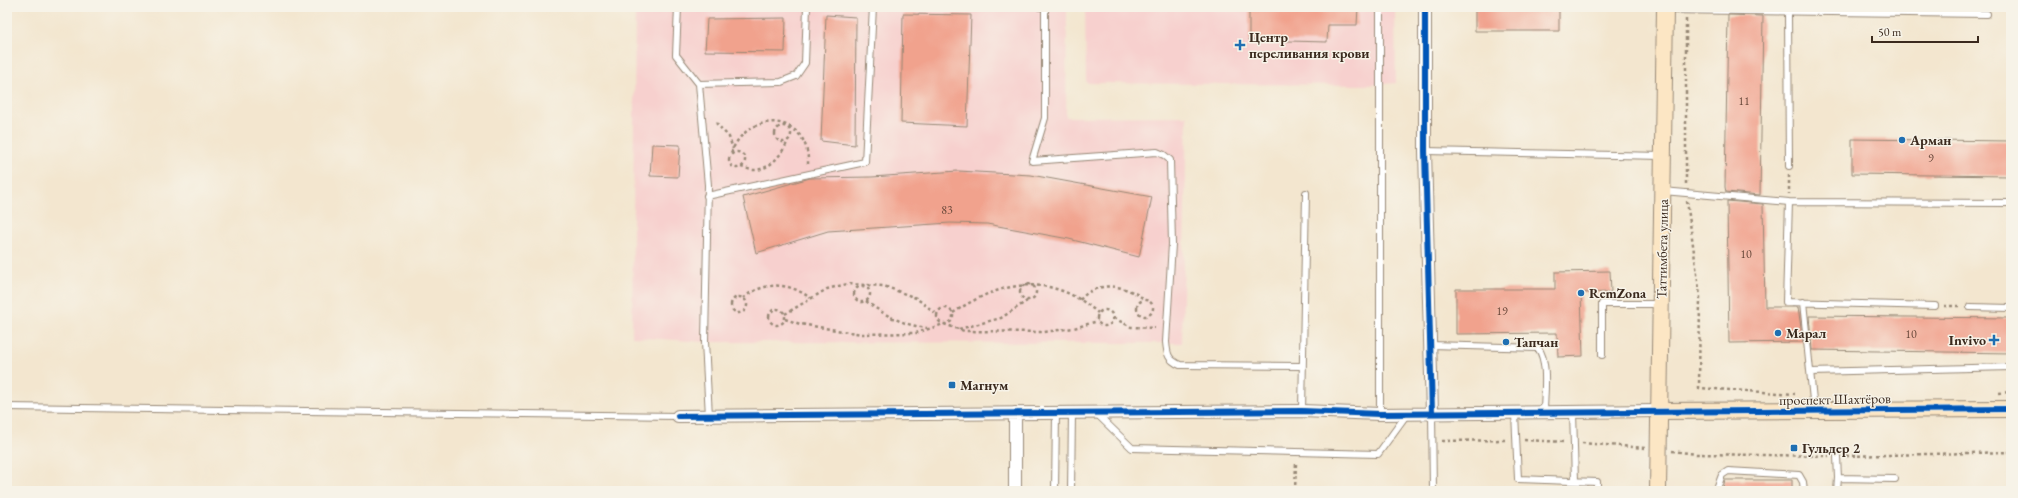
<svg xmlns="http://www.w3.org/2000/svg" width="2018" height="498" font-family="'EB Garamond',serif">
	<style>
		.built { fill: #f7d0ce }
		.building { fill: #f1a28d }
		.lines { fill: none; stroke-linecap: round; stroke-linejoin: round }
		.lane-casing { stroke: #978876; stroke-width: 8 }
		.street-casing { stroke: #978876; stroke-width: 14 }
		.secondary-casing { stroke: #978876; stroke-width: 18 }
		.path { stroke: #978876; stroke-width: 2.5; stroke-dasharray: 3 3; stroke-linecap: butt }
		.lane { stroke: #fff; stroke-width: 6 }
		.street { stroke: #fff; stroke-width: 12 }
		.secondary { stroke: #fce6c4; stroke-width: 16 }
		.cycleway-casing { stroke: #f7f3e8; stroke-width: 8 }
		.cycleway { stroke: #0057b8; stroke-width: 6 }
		.poi-dot { fill: #1f6fb2; stroke: #f7f3e8; stroke-width: 1.5 }
		.labels { text-anchor: middle; dominant-baseline: central; stroke-width: 3; stroke-linejoin: round; paint-order: stroke }
		.number-label { font-size: 12px; fill: #68483a }
		.poi-label { font-size: 14px; font-weight: bold; fill: #3b2a1e; stroke: #f7f3e8; text-anchor: start }
		.street-label { font-size: 14px; fill: #3b2a1e; stroke: #f7f3e8 }
	</style>
	<rect width="100%" height="100%" fill="#f7f3e8"/>
	<filter id="ink" filterUnits="userSpaceOnUse"><feTurbulence type="fractalNoise" baseFrequency=".025" numOctaves="2"/><feDisplacementMap in="SourceGraphic" scale="8" xChannelSelector="R" yChannelSelector="G"/><feConvolveMatrix kernelMatrix="1 2 1 2 8 2 1 2 1" color-interpolation-filters="sRGB"/></filter>
	<filter id="wash" filterUnits="userSpaceOnUse"><feTurbulence type="fractalNoise" baseFrequency=".012" numOctaves="4" result="noise"/><feDisplacementMap in="SourceGraphic" scale="16" xChannelSelector="R" yChannelSelector="G"/><feGaussianBlur stdDeviation="0.9" result="paint"/><feColorMatrix in="noise" values="0 0 0 0 0 0 0 0 0 0 0 0 0 0 0 0 0 1.4 0 .05"/><feComposite in="paint" operator="in"/></filter>
	<g filter="url(#wash)">
		<rect width="100%" height="100%" fill="#f3e6cf"/>
		<!-- built -->
		<path class="built" d="M635,7H1067L1066,117L1187,116L1182,343L705,342L632,337Z
			M1085,7H1395L1396,83L1369,85L1086,83Z"/>
		<g id="blocks">
			<!-- building -->
			<path class="building" d="M1249,7H1358L1357,25H1328L1327,42L1249,40Z
				M1475,7H1559V31H1475Z
				M903,14L971,15L967,126L901,123Z
				M826,15L856,17L855,145L821,141Z
				M1728,15L1763,16L1760,195L1726,192L1725,187Z
				M786,18L785,52L705,51L707,19Z
				M1852,139L2011,141V176L1852,174Z
				M652,144L680,145L678,177L650,176Z
				M958,171L1031,175L1152,197L1139,257L1069,239L987,224L950,223L828,231L756,253L743,197L810,178L872,177Z
				M1727,201L1763,204L1765,307H1798L1803,342L1729,343Z
				M1610,271L1611,292L1581,293L1583,356L1558,357L1557,333L1456,334V289H1555V272Z
				M1809,316L2011,318V353L1812,350Z
				M1725,480H1792V491H1722Z"/>
		</g>
	</g>
	<g filter="url(#ink)">
		<use href="#blocks" fill-opacity="0" stroke="#978876" stroke-width="1"/>
		<g class="lines">
			<!-- lane casing -->
			<g class="lane-casing">
				<path id="lane" d="M678,7L676,55L699,84L708,185L705,342L709,416
					M1040,7H1045V118L1032,161L1157,152L1164,155L1170,160L1172,244L1166,342C1167,354 1168,360 1180,365L1302,366
					M1380,7V414
					M1665,10L1987,14
					M1788,11L1789,166
					M699,84L781,82L796,76L805,63L807,7
					M1425,151L1663,156
					M1663,191L1789,202L2011,203
					M707,196L865,162L873,7
					M1789,202L1786,302L1935,306
					M1803,302L1814,410
					M1970,307L2011,308
					M1430,345L1538,348C1549,362 1544,395 1544,412
					M1602,355V304H1661
					M1811,372L2011,367
					M7,407L678,416
					M1302,411L1306,193
					M1573,412L1575,481
					M1096,413L1132,448L1378,454L1407,414
					M1432,413L1433,491
					M1515,413L1518,479L1597,482V491
					M1837,456L1838,478L1895,479
					M1055,491L1056,413
					M1071,491L1072,413
					M1716,491L1722,475L1728,471L1799,475L1803,482L1804,491
					M1837,491L1838,478"/>
			</g>
			<!-- street casing -->
			<g class="street-casing">
				<path id="street" d="M1425,7V151L1432,413
					M678,416L1302,411L1380,414L1660,411
					M1015,491V413"/>
			</g>
			<!-- secondary casing -->
			<g class="secondary-casing">
				<path id="secondary" d="M1660,411L2011,409
					M1658,491L1665,7"/>
			</g>
			<!-- path -->
			<path class="path" d="M1686,19V184
				M716,123L729,137L733,149
				M775 134a8 8 0 1 1 16 0a8 8 0 1 1-16 0Z
				M729 160a8 8 0 1 1 16 0a8 8 0 1 1-16 0Z
				M731,153C748,108 810,113 808,164
				M741,167C745,168 750,170 754,170C770,170 782,154 788,141
				M1789,175V194
				M1687,201L1700,296L1699,388L1795,394
				M1020 292a8 8 0 1 1 16 0a8 8 0 1 1-16 0Z
				M854 294a8 8 0 1 1 16 0a8 8 0 1 1-16 0Z
				M731 305a8 8 0 1 1 16 0a8 8 0 1 1-16 0Z
				M743,298C765,281 789,282 810,298
				M1137 308a8 8 0 1 1 16 0a8 8 0 1 1-16 0Z
				M1080,300C1096,280 1126,284 1145,300
				M866,301C885,316 904,325 927,328
				M1944,306H1961
				M937 316a8 8 0 1 1 16 0a8 8 0 1 1-16 0Z
				M769 317a8 8 0 1 1 16 0a8 8 0 1 1-16 0Z
				M1097 318a8 8 0 1 1 16 0a8 8 0 1 1-16 0Z
				M953,313C1001,280 1052,272 1098,313
				M785,314L827,289L847,284L884,286L916,298L937,314
				M1114,318L1131,327L1155,328
				M785,319L800,324L861,334L916,333L944,324L964,331L1044,332L1074,328L1098,321
				M959,329L1001,318L1027,301
				M1999,393L2011,392
				M1524,440L1565,442
				M1442,441L1507,440
				M1582,443L1645,448
				M1672,451L1696,454L1829,456
				M1846,456L2011,452
				M1295,491L1296,462"/>
			<!-- lane -->
			<use href="#lane" class="lane"/>
			<!-- street -->
			<use href="#street" class="street"/>
			<!-- secondary -->
			<use href="#secondary" class="secondary"/>
			<!-- cycleway casing -->
			<g class="cycleway-casing">
				<path id="cycleway" d="M1425,7V151L1432,413
					M678,416L1302,411L1380,414L2011,409"/>
			</g>
			<!-- cycleway -->
			<use href="#cycleway" class="cycleway"/>
		</g>
	</g>
	<!-- markers -->
	<g class="poi-dot">
		<path d="M1238 39h4v4h4v4h-4v4h-4v-4h-4v-4h4z"/>
		<circle cx="1902" cy="140" r="4"/>
		<circle cx="1581" cy="293" r="4"/>
		<circle cx="1778" cy="333" r="4"/>
		<path d="M1992 334h4v4h4v4h-4v4h-4v-4h-4v-4h4z"/>
		<circle cx="1506" cy="342" r="4"/>
		<rect x="948" y="381" width="8" height="8" rx="2"/>
		<rect x="1790" y="444" width="8" height="8" rx="2"/>
	</g>
	<g class="labels">
		<!-- number labels -->
		<g class="number-label">
			<text x="1744" y="101">11</text>
			<text x="1931" y="158">9</text>
			<text x="947" y="210">83</text>
			<text x="1746" y="254">10</text>
			<text x="1502" y="311">19</text>
			<text x="1911" y="334">10</text>
		</g>
		<!-- poi labels -->
		<g class="poi-label">
			<text x="1249" y="37">Центр<tspan x="1249" dy="16">переливания крови</tspan></text>
			<text x="1910" y="140">Арман</text>
			<text x="1589" y="293">RemZona</text>
			<text x="1786" y="333">Марал</text>
			<text x="1986" y="340" text-anchor="end">Invivo</text>
			<text x="1514" y="342">Тапчан</text>
			<text x="960" y="385">Магнум</text>
			<text x="1802" y="448">Гульдер 2</text>
		</g>
		<!-- street labels -->
		<g class="street-label">
			<text transform="translate(1662 249) rotate(-89)">Таттимбета улица</text>
			<text transform="translate(1835 399) rotate(-1)">проспект Шахтёров</text>
		</g>
	</g>
	<!-- margin -->
	<rect width="2018" height="498" fill="none" stroke="#f7f3e8" stroke-width="24"/>
	<!-- scale -->
	<path d="M1872 36v6h106v-6" fill="none" stroke="#3b2a1e" stroke-width="2"/>
	<text x="1878" y="36" font-size="12" fill="#3b2a1e" stroke="#f7f3e8" stroke-width="3" paint-order="stroke">50 m</text>
</svg>
